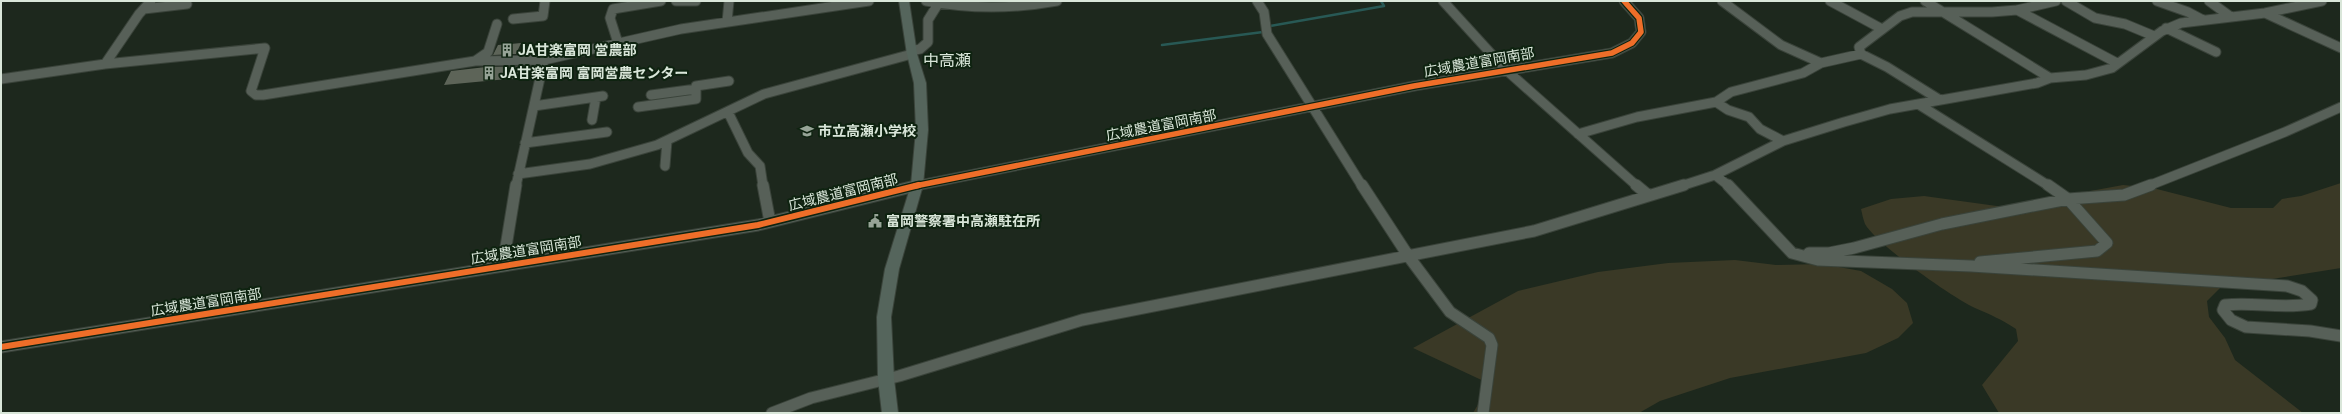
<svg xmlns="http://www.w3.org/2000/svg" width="2342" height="414" font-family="Roboto,'Noto Sans JP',sans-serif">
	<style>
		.green { fill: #3a3926 }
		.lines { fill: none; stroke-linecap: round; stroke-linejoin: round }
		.stream { stroke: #285955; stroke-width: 2.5 }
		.building { fill: #5d6458 }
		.minor-far1-casing { stroke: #3a433a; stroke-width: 11 }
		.minor-casing { stroke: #3a433a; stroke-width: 13 }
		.major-casing { stroke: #3a433a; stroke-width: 2 }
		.minor-far1 { stroke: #576058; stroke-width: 9 }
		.minor { stroke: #576058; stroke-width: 11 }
		.major { fill: #55655c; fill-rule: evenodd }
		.cycleway-far1-casing { stroke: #0e2310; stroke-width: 8 }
		.cycleway-casing { stroke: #0e2310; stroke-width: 9 }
		.cycleway-far1 { stroke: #ee6e29; stroke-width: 5.5 }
		.cycleway { stroke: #ee6e29; stroke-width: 6 }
		.labels { text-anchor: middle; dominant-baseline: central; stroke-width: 4; stroke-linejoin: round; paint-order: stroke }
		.poi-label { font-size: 14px; font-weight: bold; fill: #d9e6d9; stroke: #0e2310; text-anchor: start }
		.street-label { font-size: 14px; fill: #d9e6d9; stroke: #0e2310 }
		.quarter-label { font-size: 16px; fill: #d9e6d9; stroke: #0e2310 }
	</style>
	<rect width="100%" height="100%" fill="#1d281d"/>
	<!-- green -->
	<path class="green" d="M2341,183V268L2221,287L2207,301L2209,317L2225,338L2235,360L2303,413H1999L1982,385L2018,341L2016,329C2001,319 1991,315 1975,308C1953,298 1876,244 1865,224C1863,219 1862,213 1861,209L1891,199L1924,196L2004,207L2123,185L2153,188L2231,208H2273L2282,199L2301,196Z
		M1735,260L1776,265L1822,264L1861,271L1892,289L1907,303L1913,323L1898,338L1866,353L1730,378L1660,401L1639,413H1473L1490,384L1413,348L1518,291L1598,272L1668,263Z"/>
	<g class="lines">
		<!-- stream -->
		<path class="stream" d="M1270,26L1384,6L1381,1
			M1162,45L1263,32"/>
	</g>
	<!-- building -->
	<path class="building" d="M521,43L516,54L493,55L498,45Z
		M531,66L528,77L444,85L451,71L486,67Z"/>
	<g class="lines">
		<!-- minor-far1 casing -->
		<g class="minor-far1-casing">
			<path id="minor-far1" d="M676,1H696
				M926,1C970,9 1013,9 1057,1
				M1257,1L1264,12L1267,34L1362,186
				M1443,1L1505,69L1637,186
				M1722,1L1781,45L1821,63
				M1830,1L1882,29
				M1925,1L2050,78
				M2066,1L2095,18L2125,24L2154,36
				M2157,1L2188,12L2203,20
				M2209,1L2231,17
				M144,9L187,4
				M2017,10L2117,63
				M2265,13L2341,48
				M513,19L543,16L545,1
				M727,22L729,1
				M2166,28L2216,52
				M618,43L610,18L613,9L661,1
				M911,51L920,49L928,42V20L938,4
				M1861,54L1859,47L1900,16L1912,12H1992L2017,10L2056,1
				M475,61L488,52L497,24
				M105,64L139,14L151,1
				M1,79L105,64L265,48L251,91L256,95H263L475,61L544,60L681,29L869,1
				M651,95L696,89
				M1716,102L1728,110L1749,117L1760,129L1783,141
				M1918,104L2049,186
				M534,106L603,96
				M638,107L696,99V86L729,81
				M728,112L748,153L760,166L763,186
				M592,120L596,97
				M1578,134L1637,117L1716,102L1731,92L1803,73L1821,63L1861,54L1887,67L1940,100
				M525,143L607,132
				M665,166L667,141
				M518,174L590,164L657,145L764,94L912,54
				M1715,175L1729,186
				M516,186L544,60
				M915,186L1414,86L1612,53L1632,43L1641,32L1639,18L1624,1
				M1681,186L1715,175L1783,141L1844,122L1890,109L2037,83L2050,78L2086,75L2112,68L2162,31L2181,23L2265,13L2322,1
				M2148,186L2285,132L2341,107"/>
		</g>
		<!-- minor casing -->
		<g class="minor-casing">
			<path id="minor" d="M763,185L770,222
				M1362,185L1409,257L1450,312L1489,338L1492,345L1483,413
				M1636,185L1648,195
				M1728,185L1792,253L1818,260L1971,266L2287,286L2302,291L2312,300L2311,304C2282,309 2254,302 2225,305L2223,310L2231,320L2246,327L2310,331L2341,336
				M1809,253H1829L1854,248L1942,224L2068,199L2124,195L2151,185
				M1980,262L2097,251L2107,243L2068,199L2048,185
				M503,265L516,185
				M1,347L758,225L919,185
				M772,413L811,398L899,376L1082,320L1534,231L1684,185"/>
		</g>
		<!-- major casing -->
		<g class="major-casing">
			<path id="major" d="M899,1H909L917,54L926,83L928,130L923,185L899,269L891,317L894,379L898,413H882L878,379L877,317L885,269L911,185L916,130L914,83L907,54Z"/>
		</g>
		<!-- minor-far1 -->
		<use href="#minor-far1" class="minor-far1"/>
		<!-- minor -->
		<use href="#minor" class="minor"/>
		<!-- major -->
		<use href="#major" class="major"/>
		<!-- cycleway-far1 casing -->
		<g class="cycleway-far1-casing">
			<path id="cycleway-far1" d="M915,186L1414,86L1612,53L1632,43L1641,32L1639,18L1624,1"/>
		</g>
		<!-- cycleway casing -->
		<g class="cycleway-casing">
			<path id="cycleway" d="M1,347L758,225L919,185"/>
		</g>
		<!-- cycleway-far1 -->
		<use href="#cycleway-far1" class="cycleway-far1"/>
		<!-- cycleway -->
		<use href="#cycleway" class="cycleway"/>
	</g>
	<!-- icons -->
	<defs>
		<g id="building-bare" transform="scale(1.08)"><path d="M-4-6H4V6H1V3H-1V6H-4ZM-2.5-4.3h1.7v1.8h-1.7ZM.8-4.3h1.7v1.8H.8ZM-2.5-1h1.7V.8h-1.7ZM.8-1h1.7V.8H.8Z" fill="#97a497" stroke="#0e2310" stroke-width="2.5" paint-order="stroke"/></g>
		<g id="school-bare" transform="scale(1.08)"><path d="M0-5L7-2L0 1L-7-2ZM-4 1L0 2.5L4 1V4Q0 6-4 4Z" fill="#97a497" stroke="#0e2310" stroke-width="2.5" paint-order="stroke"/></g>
		<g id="civic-bare" transform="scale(1.08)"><path d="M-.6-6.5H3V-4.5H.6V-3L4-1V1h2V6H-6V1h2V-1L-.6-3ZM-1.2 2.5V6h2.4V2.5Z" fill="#97a497" stroke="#0e2310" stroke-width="2.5" paint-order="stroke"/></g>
	</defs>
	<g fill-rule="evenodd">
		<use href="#building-bare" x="507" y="50"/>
		<use href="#building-bare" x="489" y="73"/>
		<use href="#school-bare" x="807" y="131"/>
		<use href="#civic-bare" x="875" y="221"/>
	</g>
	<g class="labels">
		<!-- poi labels -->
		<g class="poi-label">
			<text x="518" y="50">JA甘楽富岡 営農部</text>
			<text x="500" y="73">JA甘楽富岡 富岡営農センター</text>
			<text x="818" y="131">市立高瀬小学校</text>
			<text x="886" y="221">富岡警察署中高瀬駐在所</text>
		</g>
		<!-- street labels -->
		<g class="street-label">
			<text transform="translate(1479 62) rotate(-10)">広域農道富岡南部</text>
			<text transform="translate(1161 125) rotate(-11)">広域農道富岡南部</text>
			<text transform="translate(843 192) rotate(-14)">広域農道富岡南部</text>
			<text transform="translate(526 250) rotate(-9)">広域農道富岡南部</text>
			<text transform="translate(206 302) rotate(-9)">広域農道富岡南部</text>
		</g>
		<!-- quarter labels -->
		<g class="quarter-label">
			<text x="947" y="60">中高瀬</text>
		</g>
	</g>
	<!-- border -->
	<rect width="2342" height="414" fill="none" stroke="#d9e6d9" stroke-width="4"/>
</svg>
